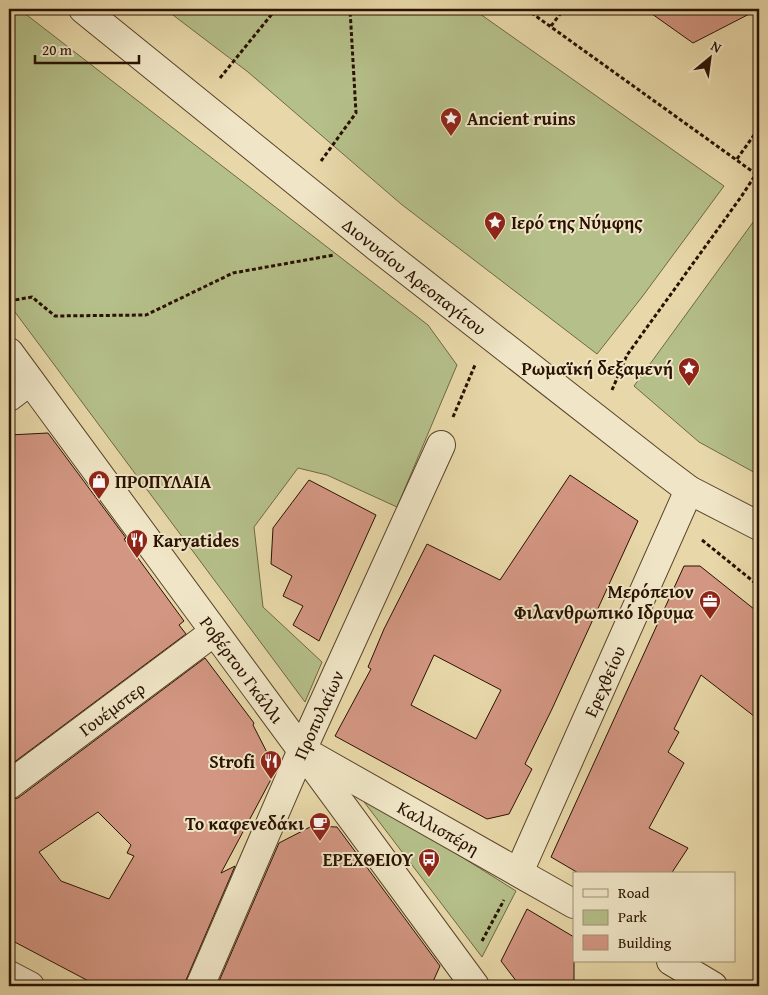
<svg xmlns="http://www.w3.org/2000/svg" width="768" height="995" font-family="'Gentium Book Plus',serif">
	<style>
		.green { fill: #b5bf89; stroke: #6f6844 }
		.building { fill: #d39682; stroke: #291100; fill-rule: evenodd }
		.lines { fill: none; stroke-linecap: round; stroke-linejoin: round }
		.minor-casing { stroke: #59432a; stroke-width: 30 }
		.path { stroke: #291100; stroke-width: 3; stroke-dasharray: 4 2.5; stroke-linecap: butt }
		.minor { stroke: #f0e6c7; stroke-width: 28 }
		.labels { text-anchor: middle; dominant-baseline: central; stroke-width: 4; stroke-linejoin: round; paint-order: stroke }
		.poi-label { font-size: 18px; font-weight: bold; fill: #291100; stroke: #f0e6c7; text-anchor: end }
		.street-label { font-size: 18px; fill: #291100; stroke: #f0e6c7 }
	</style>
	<rect width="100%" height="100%" fill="#e8d8a9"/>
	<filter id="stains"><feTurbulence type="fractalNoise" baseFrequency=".004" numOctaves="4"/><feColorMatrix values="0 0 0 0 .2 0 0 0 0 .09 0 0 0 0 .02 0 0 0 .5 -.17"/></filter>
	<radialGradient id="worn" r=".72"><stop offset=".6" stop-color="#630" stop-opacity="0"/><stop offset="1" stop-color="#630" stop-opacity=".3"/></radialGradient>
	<!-- green -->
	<path class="green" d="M9,9H19L428,325L457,365L397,507L327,475L298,468L254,527L263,607L322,662L305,702L9,304Z
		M165,9H473L724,186L642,297L597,354L401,204L248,72Z
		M759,214V475L699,442L634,386Z
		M355,790L516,891L482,957Z"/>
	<!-- building -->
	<path class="building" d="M645,9H759L693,43Z
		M48,433L126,538L124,539L184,621L179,625L186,634L9,766V435Z
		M570,475L638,521L552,709L525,764L532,769L509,814L487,819L335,736L371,669L368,667L384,629L427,544L500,580ZM434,655L501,690L476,739L411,705Z
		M309,480L376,515L319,641L293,625L303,606L283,596L292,576L271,564L273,528Z
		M684,566H700L759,613V720L701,675L674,729L679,732L668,752L684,763L649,828L688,848L671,874H580L551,857Z
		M205,658L254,723L253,725L276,770L221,873L235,866L186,980L185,986H98L9,939V800L18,798ZM98,812L131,845L127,853L134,856L109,899L61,881L39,852Z
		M312,826L337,827L440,966L431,986H217L279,843Z
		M527,909L574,937V986H520L501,961Z"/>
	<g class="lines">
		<!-- minor casing -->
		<g class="minor-casing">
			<g id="minor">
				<path id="s1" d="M83,9L377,247L656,465L689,490L759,526"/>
				<path id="s2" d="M9,352L475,986"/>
				<path d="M9,397L30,381"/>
				<path id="s3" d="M309,754L574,904"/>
				<path id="s4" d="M9,785L214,632"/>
				<path id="s5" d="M519,872L689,490"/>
				<path d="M671,961L713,986"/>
				<path d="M9,975L30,986"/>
				<path id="s6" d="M200,986L302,750L441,445"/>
			</g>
		</g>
		<!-- path -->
		<path class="path" d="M526,9L756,174L741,197L627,355L612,390
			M551,26L564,9
			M220,78L276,9
			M737,159L759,128
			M321,161L356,113L350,9
			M9,301L32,297L55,316L146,315L233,273L334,255
			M453,417L475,365
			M702,540L759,586
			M482,941L504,900"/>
		<!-- minor -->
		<use href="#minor" class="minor"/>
	</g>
	<!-- icons -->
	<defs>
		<g id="sight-pin" transform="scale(1.125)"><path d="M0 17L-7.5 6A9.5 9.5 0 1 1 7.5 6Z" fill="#8f2418" stroke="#f0e6c7"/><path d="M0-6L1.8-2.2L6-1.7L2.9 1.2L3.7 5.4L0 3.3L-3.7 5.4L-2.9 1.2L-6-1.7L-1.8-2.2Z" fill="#fff"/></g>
		<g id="shop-pin" transform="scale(1.125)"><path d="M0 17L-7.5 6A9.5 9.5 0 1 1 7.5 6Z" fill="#8f2418" stroke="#f0e6c7"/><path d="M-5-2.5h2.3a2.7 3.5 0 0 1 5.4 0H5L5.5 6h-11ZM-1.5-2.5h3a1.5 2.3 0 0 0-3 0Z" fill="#fff"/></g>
		<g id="restaurant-pin" transform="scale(1.125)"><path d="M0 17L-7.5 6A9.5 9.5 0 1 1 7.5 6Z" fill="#8f2418" stroke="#f0e6c7"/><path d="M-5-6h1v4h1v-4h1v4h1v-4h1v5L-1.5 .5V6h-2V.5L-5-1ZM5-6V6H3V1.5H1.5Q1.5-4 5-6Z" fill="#fff"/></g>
		<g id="office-pin" transform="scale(1.125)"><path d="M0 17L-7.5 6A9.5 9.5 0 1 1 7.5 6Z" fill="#8f2418" stroke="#f0e6c7"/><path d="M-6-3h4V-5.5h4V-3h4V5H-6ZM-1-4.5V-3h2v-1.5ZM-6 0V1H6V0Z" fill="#fff"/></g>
		<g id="cafe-pin" transform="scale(1.125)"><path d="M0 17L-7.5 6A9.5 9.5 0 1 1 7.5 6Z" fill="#8f2418" stroke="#f0e6c7"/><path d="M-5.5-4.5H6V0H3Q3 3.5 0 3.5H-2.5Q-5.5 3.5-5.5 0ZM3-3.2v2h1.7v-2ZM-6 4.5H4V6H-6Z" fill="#fff"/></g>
		<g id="bus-pin" transform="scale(1.125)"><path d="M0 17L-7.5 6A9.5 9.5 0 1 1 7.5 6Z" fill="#8f2418" stroke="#f0e6c7"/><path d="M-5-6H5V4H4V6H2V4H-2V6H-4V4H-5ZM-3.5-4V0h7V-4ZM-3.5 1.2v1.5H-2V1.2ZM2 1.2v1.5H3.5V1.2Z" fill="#fff"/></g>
	</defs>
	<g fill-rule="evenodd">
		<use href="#sight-pin" x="451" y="118"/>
		<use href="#sight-pin" x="495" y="222"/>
		<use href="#sight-pin" x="689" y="368"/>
		<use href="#shop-pin" x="99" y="481"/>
		<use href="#restaurant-pin" x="137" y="540"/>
		<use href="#office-pin" x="710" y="601"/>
		<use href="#restaurant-pin" x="271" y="761"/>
		<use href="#cafe-pin" x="320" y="823"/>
		<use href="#bus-pin" x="429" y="859"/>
	</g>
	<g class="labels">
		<!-- poi labels -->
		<g class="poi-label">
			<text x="467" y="118" text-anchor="start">Ancient ruins</text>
			<text x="511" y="222" text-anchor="start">Ιερό της Νύμφης</text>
			<text x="673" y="368">Ρωμαϊκή δεξαμενή</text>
			<text x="115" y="481" text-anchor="start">ΠΡΟΠΥΛΑΙΑ</text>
			<text x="153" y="540" text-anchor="start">Karyatides</text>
			<text x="694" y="591">Μερόπειον<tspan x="694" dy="21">Φιλανθρωπικό Ιδρυμα</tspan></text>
			<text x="255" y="761">Strofi</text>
			<text x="304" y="823">Το καφενεδάκι</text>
			<text x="413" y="859">ΕΡΕΧΘΕΙΟΥ</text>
		</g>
		<!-- street labels -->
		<g class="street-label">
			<text stroke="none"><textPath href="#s1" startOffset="426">Διονυσίου Αρεοπαγίτου</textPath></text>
			<text stroke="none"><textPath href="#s2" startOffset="394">Ροβέρτου Γκάλλι</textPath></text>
			<text stroke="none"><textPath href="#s5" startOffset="209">Ερεχθείου</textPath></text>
			<text stroke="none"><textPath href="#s4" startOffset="128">Γουέμστερ</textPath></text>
			<text stroke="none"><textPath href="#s6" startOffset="296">Προπυλαίων</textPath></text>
			<text stroke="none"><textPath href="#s3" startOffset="149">Καλλισπέρη</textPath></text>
		</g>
	</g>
	<!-- margin -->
	<rect width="768" height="995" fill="none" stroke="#e8d8a9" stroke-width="30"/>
	<rect x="10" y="10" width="748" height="975" fill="none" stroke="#291100" stroke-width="2.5"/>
	<rect x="15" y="15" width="738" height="965" fill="none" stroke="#291100"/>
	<!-- legend -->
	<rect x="573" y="872" width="162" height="90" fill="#f0e6c7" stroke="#a09177"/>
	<rect x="583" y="889" width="25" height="8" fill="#f0e6c7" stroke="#a09177"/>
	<text x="618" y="898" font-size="15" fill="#291100">Road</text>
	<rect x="583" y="910" width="25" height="15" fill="#b5bf89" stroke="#a09177"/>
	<text x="618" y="922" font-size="15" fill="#291100">Park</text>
	<rect x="583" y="935" width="25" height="15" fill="#d39682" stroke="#a09177"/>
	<text x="618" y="948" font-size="15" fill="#291100">Building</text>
	<!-- north arrow -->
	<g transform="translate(710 58) rotate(29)" stroke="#f0e6c7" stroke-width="4" paint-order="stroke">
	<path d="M0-4L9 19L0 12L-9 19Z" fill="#291100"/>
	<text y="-8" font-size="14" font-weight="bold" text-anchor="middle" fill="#291100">N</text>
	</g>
	<!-- scale -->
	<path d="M35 55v8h104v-8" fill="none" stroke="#291100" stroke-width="2.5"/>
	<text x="42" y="55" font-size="15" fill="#291100" stroke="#f0e6c7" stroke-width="4" paint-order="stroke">20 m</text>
	<rect width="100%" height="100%" filter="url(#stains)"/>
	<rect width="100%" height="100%" fill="url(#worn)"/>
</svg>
